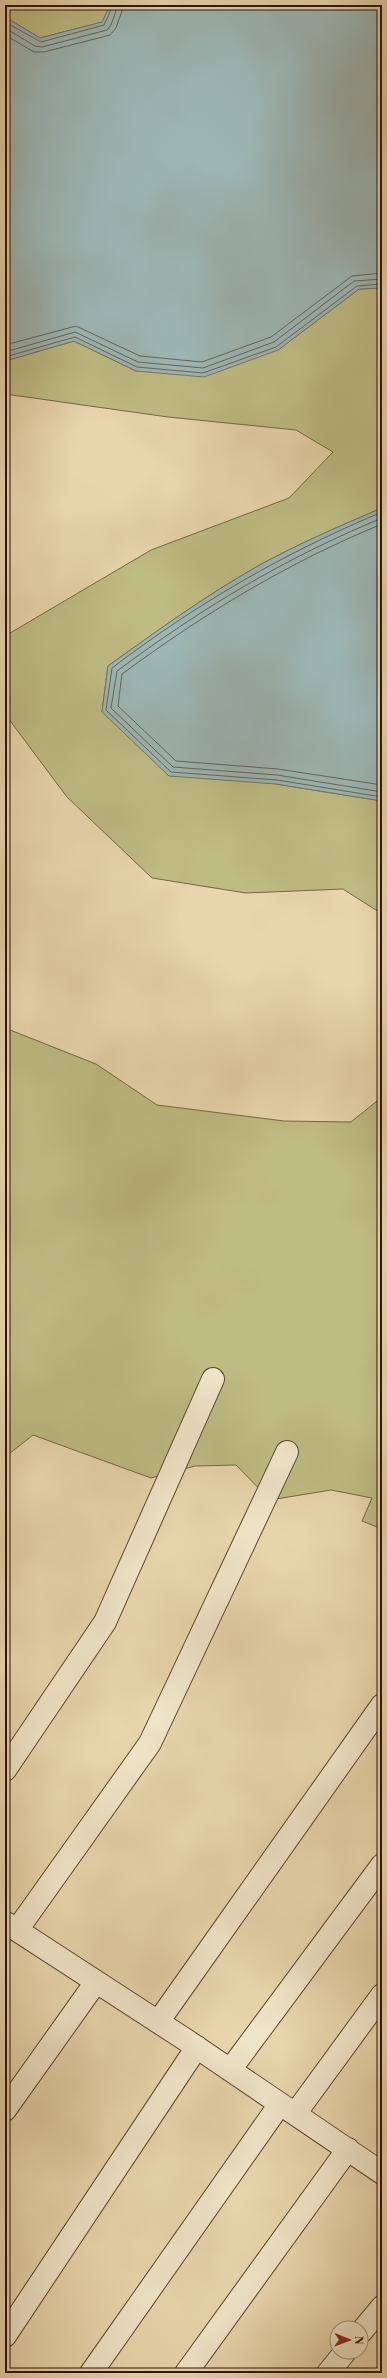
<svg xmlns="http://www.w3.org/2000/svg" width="387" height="2378" font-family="'Libre Bodoni',serif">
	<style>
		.green { fill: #bebb83; stroke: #756743 }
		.water { fill: #9cb6b4; stroke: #6f756d }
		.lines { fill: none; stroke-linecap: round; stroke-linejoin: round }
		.shore { stroke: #64645c; stroke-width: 1 }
		.street-casing { stroke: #5b442d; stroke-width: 24 }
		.street { stroke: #f0e4c8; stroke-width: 22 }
	</style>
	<rect width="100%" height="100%" fill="#e8d5ab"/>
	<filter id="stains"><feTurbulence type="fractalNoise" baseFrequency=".005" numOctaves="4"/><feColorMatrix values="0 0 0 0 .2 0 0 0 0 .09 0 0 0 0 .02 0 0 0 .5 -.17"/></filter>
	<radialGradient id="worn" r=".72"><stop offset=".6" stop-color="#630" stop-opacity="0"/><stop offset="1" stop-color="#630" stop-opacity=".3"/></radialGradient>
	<!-- green -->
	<path class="green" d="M5,5H110L103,22L40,38L5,17Z
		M382,288V508C340,526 298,544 258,566C205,596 157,631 108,666L102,712L276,784L382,801V914L343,889L246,893L152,878L67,797L5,714V636L151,550L289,498L333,452L296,430L168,417L5,394V361L74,341L136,371L278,350L359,289Z
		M5,1028L96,1064L157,1105L284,1121L351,1122L382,1097V1529L362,1521L372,1498L331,1490L270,1500L236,1465L195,1466L151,1478L33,1435L5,1457Z"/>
	<!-- water -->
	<path class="water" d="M110,5H382V288L359,289L278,350L204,377L136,371L74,341L5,361V17L40,38L102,22Z
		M382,508V801L276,784L169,776L102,712L108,666C157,631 205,596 258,566C298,544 340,526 382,508Z"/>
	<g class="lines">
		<!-- shore -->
		<path class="shore" d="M5,22L41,42L104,25L113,5
			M5,28L35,46L42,47L107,30L111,25L118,5
			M5,35L34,52H44L110,35L116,28L124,5
			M5,345L76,326L140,356L202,362L271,337L352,276L382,273
			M5,352L75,332L138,362L203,368L274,342L354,281L382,279
			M5,357L75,337L137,367L203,373L276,347L357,286L382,284
			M382,512C284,553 196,604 112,668L106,710L171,772L277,780L382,797
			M382,518C283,559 202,608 117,671L111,708L173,767L277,775L382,792
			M382,524C287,563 205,613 122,674L118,706L176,761L278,769L382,785"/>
		<!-- street casing -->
		<g class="street-casing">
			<path id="street" d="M5,1770L105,1622L213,1379
				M6,1923L186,2040L382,2173
				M17,1930L150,1743L287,1452
				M158,2022L382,1705
				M230,2070L382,1865
				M5,2110L96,1982
				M295,2114L382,1995
				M361,2332L382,2307
				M5,2336L197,2047
				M91,2373L280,2104
				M186,2373L348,2149
				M328,2373L345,2352"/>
		</g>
		<!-- street -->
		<use href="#street" class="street"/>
	</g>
	<!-- margin -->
	<rect width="387" height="2378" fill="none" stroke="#e8d5ab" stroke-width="20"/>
	<rect x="6" y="6" width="375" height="2366" fill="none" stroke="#2c1303" stroke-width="2"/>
	<rect x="10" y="10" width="367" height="2358" fill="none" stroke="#2c1303"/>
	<!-- north arrow -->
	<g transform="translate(349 2340) rotate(91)"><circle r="19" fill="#f0e4c8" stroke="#a29079"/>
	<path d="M0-3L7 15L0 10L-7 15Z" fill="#8f2418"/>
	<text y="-6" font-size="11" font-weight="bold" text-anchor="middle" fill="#2c1303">N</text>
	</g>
	<rect width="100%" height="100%" filter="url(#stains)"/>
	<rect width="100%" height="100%" fill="url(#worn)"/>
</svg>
